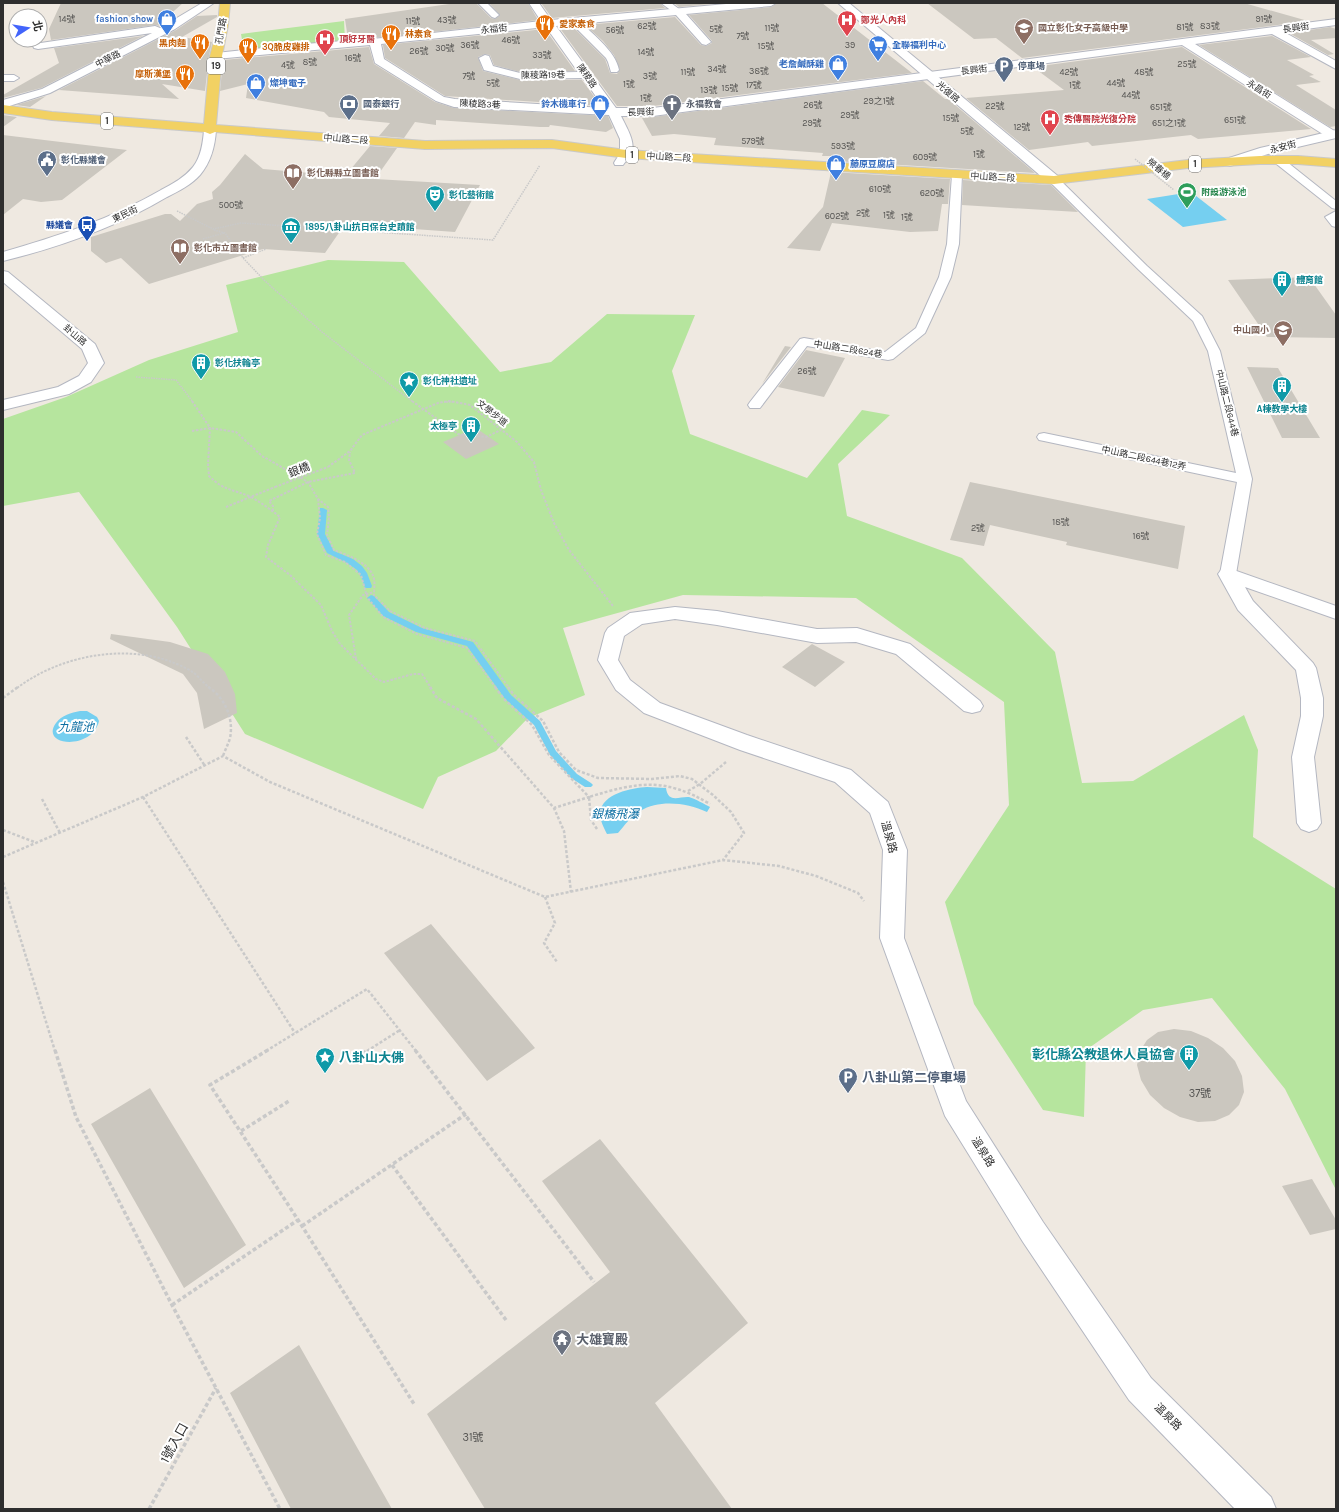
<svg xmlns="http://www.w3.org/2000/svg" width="1339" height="1512" font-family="Karla,'Noto Sans TC',sans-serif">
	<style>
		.green { fill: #b6e59e }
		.water { fill: #75cff0 }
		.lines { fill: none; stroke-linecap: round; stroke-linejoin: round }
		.stream { fill: #75cff0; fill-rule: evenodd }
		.building { fill: #cbc7bf }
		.service-casing { stroke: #b4b7c1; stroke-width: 2 }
		.minor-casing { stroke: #b4b7c1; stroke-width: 2 }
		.tertiary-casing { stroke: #b4b7c1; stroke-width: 2 }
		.secondary-casing { stroke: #b4b7c1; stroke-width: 2 }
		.primary-casing { stroke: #c9c9c9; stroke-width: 2 }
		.path-far3 { stroke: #c9c9c9; stroke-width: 1.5; stroke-dasharray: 1.5 1; stroke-linecap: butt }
		.path-far2 { stroke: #c9c9c9; stroke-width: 2; stroke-dasharray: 2.5 1.5; stroke-linecap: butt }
		.path-far1 { stroke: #c9c9c9; stroke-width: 2.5; stroke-dasharray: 3 2; stroke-linecap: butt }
		.path { stroke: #c9c9c9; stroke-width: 3.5; stroke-dasharray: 4 2.5; stroke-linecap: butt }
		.service { fill: #fff; fill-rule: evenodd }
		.minor { fill: #fff; fill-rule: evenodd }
		.tertiary { fill: #fff; fill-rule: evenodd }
		.secondary { fill: #fff; fill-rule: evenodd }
		.primary { fill: #f2d163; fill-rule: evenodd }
		.path-bridge-far1 { stroke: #c9c9c9; stroke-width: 1.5; stroke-dasharray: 1.5 1; stroke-linecap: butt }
		.path-bridge { stroke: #c9c9c9; stroke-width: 2; stroke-dasharray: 2.5 1.5; stroke-linecap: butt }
		.labels { text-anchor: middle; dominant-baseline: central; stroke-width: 4; stroke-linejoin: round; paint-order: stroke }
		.number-label { font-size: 9px; fill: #555452 }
		.far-shop-label { font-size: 9px; font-weight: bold; fill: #366cbe; stroke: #fff; text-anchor: end }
		.far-health-label { font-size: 9px; font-weight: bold; fill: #be3a42; stroke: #fff; text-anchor: start }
		.far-food-label { font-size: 9px; font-weight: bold; fill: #c56008; stroke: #fff; text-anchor: start }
		.far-education-label { font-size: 9px; font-weight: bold; fill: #785e54; stroke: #fff; text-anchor: start }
		.far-street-label { font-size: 9px; fill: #2e2e2e; stroke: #fff }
		.far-service-label { font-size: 9px; font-weight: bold; fill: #4e5e75; stroke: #fff; text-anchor: start }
		.far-worship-label { font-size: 9px; font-weight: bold; fill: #5b616d; stroke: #fff; text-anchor: start }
		.far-leisure-label { font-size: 9px; font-weight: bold; fill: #27864d; stroke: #fff; text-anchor: start }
		.far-culture-label { font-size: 9px; font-weight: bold; fill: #0d838f; stroke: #fff; text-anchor: start }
		.far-transit-label { font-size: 9px; font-weight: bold; fill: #164399; stroke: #fff; text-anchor: end }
		.shield { fill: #fff; stroke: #6d6d6d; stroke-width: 1 }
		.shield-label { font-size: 10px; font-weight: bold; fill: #2e2e2e }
		.street-label { font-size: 11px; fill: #2e2e2e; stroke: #fff }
		.near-number-label { font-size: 11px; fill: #555452 }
		.water-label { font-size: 12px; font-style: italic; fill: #0d6fa3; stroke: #fff }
		.near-culture-label { font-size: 13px; font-weight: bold; fill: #0d838f; stroke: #fff; text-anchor: end }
		.near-service-label { font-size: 13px; font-weight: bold; fill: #4e5e75; stroke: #fff; text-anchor: start }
		.near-worship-label { font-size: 13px; font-weight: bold; fill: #5b616d; stroke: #fff; text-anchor: start }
		.near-street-label { font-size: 13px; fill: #2e2e2e; stroke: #fff }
	</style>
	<rect width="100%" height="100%" fill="#efe9e1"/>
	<!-- green -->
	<path class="green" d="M344,21L345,40L244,51L241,34Z
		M328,260L404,262L500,372L551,362L607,314L695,315L672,371L690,434L807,478L862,410L890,415L838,464L847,516L962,558L1055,652L1082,783L1133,781L1244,715L1258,750L1253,837L1336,889V1190L1285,1089L1212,998L1143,1010L1086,1050L1084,1117L1043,1110L974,1004L945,902L1009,805L1004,702L856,598L683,595L563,628L585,695L528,718L496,751L438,777L423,809L245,734L177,627L79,492L3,506V419L66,397L149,360L238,332L226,285Z"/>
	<!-- water -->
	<path class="water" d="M1191,192L1227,220L1183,227L1147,199Z
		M80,711H87L97,717L99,721C92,751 39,746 56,723C62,715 71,713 80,711Z
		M647,787L666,788C668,804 680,796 689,797C696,799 704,804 710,807L707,812C687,803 660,799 640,811C631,816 625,825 618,833L607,834C604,828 600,821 600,813C602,793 632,788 647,787Z"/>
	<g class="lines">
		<!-- stream -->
		<path class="stream" d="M320,508H323L327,510L325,534L334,551L353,559L362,566L367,573L372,586L371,588H365L362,579L357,570L347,563L327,553L317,534Z
			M371,595L374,596L389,612L422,628L473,642L511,695L540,721L556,751L577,774L591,783L593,785L591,787H585L571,778L550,755L534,725L505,699L467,646L416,632L383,616L367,598Z"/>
	</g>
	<!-- building -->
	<path class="building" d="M61,3H183L166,18L175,17L160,26L155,25L51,40L49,29Z
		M456,3H476L491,18L495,19L500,15L489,3H528L538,20L396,36L348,39L345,19Z
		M541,3H660L665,8L552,18Z
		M674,3H721L679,7Z
		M777,3H822L912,73L653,106H617L559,27L572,26L605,59L610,73L617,74L620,70L614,55L603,41L585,25L675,17L701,45L706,46L712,43V41L689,15L771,7Z
		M927,3H1244L1308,21L1022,58L996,38L974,39Z
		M217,15V17L182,37L212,42L209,56L205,91L162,84L179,99L59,90L176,30L197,16Z
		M1330,27L1336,29V38L1311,40L1334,54L1328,55L1289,33Z
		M545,29L575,71L520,72L494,65L490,55L485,54L478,57L483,71L520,80H582L601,106L445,96L385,58L383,45Z
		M143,36L41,88L3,98V95L59,63L54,48Z
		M1272,36L1311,57L1287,60L1314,75L1309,76L1321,82L1296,85L1336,110V126L1330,127L1199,45Z
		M369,47L374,64L435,102L454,108L608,116L613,128L606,132L550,125L549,127H540L436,120V125L415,122L404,138L379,136L390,123L329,117L324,112L246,98L248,84L220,91L223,60Z
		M1182,47L1311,129L1198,139L1191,135L1092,146L1088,142L1029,150L966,98L1064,90L1033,67Z
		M923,81L945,99H948L1035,173L834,161L835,156H822L823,153L714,145L716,138L674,134L652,136L642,118L653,117Z
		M46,96L30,107L16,105Z
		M3,115L17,117L3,127Z
		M3,135L127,150L62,200L41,202L23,199L3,215Z
		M370,146L397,148L375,179L480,185L455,232L345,224L325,253L263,249L149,284L121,258L106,263L91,251V237L165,214H171L180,221L197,204L213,199L212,192L220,185L245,154L263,169L345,176Z
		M831,172L950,179L948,204H942L938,231L910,232L832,223L820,251L787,248L823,207Z
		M963,180L1051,185L1078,212L962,205Z
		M1309,277L1336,315V338L1267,337L1228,280Z
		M785,346L791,347L762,384Z
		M806,350L845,358L824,397L778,387Z
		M1247,367L1278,368L1320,438H1282Z
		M476,428L499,444L466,459L443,442Z
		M970,482L1185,526L1178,569L1066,545L1067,542L990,525L984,546L950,540Z
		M111,634L170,642L208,654L225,672L235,694L237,713L204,729L197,693L183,674L110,639Z
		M812,644L845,662L815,687L782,667Z
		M431,924L535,1048L487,1081L384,953Z
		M1174,1029L1191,1031L1208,1038L1223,1048L1235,1061L1242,1076L1244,1092L1239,1105L1229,1115L1215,1121L1198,1122L1180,1117L1164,1108L1150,1095L1141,1080L1137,1065L1140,1051L1147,1040L1158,1032Z
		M150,1088L246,1245L184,1288L91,1124Z
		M600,1139L748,1323L655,1403L732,1509H485L427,1414L610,1272L542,1181Z
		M1312,1179L1336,1220V1229L1310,1235L1282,1186Z
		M299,1345L392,1509H291L230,1393Z"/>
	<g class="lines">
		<!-- service casing -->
		<g class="service-casing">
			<path id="service" d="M478,3H487L499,15L495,18L492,17Z
				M661,3H671L683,12L682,14H676Z
				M574,18L577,19C590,32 616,51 619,70L617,72H611L608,62L606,58L571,23L570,21L571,19Z
				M3,75H14L19,78L14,81H3Z
				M626,151L630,152L631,154L623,165H615L614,163C617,158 620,152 626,151Z
				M1278,157L1282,158L1336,201V209L1332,208L1274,162L1273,160Z
				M957,172L962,175L959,244L951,277L925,333L893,359L888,360L807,346L760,408H750L748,405L750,402L800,339L804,338L885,352L916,328L939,277L947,244L952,175Z
				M1054,177L1058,178L1147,266L1202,316L1220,351L1252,479L1236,574L1234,578L1228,579L1222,578L1220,574L1237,482L1044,441L1039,440L1037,437L1039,434L1044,433L1236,473L1208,351L1193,321L1139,270L1050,182L1049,180L1050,178Z
				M1336,211V227L1332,226L1325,217Z"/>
		</g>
		<!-- minor casing -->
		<g class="minor-casing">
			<path id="minor" d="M202,3H214L175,29L50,93L3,108V100L42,89L152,33L38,49L34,48L33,46L34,44L155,26L160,28Z
				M529,3H539L551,20L737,3H776L771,6L686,14L711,42L706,45L702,44L676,15L556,26L616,108H653L1336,19V25L1284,32L1336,61V69L1272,34L1195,44L1336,132V138H1329L1182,45L653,116H621C626,127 638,144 630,157H622L620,154V139L609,115L454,107L436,101L375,63L370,45L216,59L210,56L216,53L292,45L396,37L541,21ZM546,27L578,72L520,73L493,66L489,56L485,55L479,58L484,70L520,79L583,78L604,108L455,99L444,97L384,59L381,44Z
				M3,271L8,272L95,344L104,363L91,382L69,394L3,410V400L58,387L79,376L88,363L82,349L3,282Z
				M1228,568L1336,606V619L1245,587L1253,601L1313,663L1316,668L1323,698V716L1314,757L1321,823L1317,829L1309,832L1301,829L1297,823L1292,757L1301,716V698L1296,670L1238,610L1218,574L1221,570Z
				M675,607L717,611L817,629L857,628L910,644L980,701L983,706L980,711L972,713L964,711L896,654L856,642L817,643L717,625L675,619L642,624L624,636L618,660L630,680L660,703L747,735L851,770L888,802L907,850L904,938L966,1101L1043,1222L1151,1378L1271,1497L1276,1509H1235L1129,1400L1023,1242L945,1116L880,938L883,850L870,813L835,782L740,750L644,713L616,690L598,660L605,633L608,628L630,613Z"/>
		</g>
		<!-- tertiary casing -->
		<g class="tertiary-casing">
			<path id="tertiary" d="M838,3H849L1059,177L1060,180L1059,183H1049Z
				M1336,130V138L1268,154L1230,166L1226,165L1224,162L1226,159L1260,148Z"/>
		</g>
		<!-- secondary casing -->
		<g class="secondary-casing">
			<path id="secondary" d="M210,126L214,127L216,130C215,146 211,162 200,175C191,185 179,191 167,197C117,227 60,247 3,261V252C58,236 111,219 161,190C172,184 184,178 193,167C201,157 203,143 204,130L206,127Z"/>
		</g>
		<!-- primary casing -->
		<g class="primary-casing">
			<path id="primary" d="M220,3H230L228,25L222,56L216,125L425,141L552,140L626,150L1054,176L1188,160L1260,156H1298L1336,159V167L1298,164H1260L1188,168L1054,184L626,158L552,148L425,149L215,132L210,134L205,132L52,120L3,113V105L52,112L204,124L210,56L218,25Z"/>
		</g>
		<!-- path-far3 -->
		<path class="path-far3" d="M177,211L213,229L241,223L493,240L540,165
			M214,230L225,233L243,258L265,281L322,332L413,402
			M203,239L224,233
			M243,258L266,249
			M136,377L176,380L193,402
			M444,402H454"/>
		<!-- path-far2 -->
		<path class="path-far2" d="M192,401L210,428L208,464L209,476C224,491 233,489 251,497C262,503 271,510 280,517L268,545L266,557L290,575L321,605L332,631L340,644L376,679L384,682L413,674H422L431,688
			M412,401L458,434L486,437L501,430
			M192,431L210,428L236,432L262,456L308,482L318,499L328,507L329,518L327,535L334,550C347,555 371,563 374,579C375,584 374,590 374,595L390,611L425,628L475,641L509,688
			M328,467L350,451L362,435L438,403L449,401L470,405L517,442L534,462L541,490L554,523L569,550L613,606
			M318,499L320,518L317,534L326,555L345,562L361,575L367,597L383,617L417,634L467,648L496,688
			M226,507L275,487
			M273,511V506L269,501L308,482L355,473L349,460L350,452
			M356,659L349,615L363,595L374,592
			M17,688C58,657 120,644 169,661C177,664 187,668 194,673C200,678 204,684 210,688"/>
		<!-- path-far1 -->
		<path class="path-far1" d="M208,687C225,697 234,719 230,738C228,745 225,750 223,756
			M430,687L437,698L476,719L554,808L564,831L571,892
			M495,687L504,699L532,725L549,755L589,797L554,808
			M508,687L514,695L543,721L559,752L576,770L598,778L652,779L680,776L692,779L713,795L731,812L744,833L723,860
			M3,698L18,687
			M186,737L205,766
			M688,791L700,784L726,762
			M143,797L295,1033
			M42,799L60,833
			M597,829L591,820L589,797C638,782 664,777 710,804
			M3,830L37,843
			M3,857L143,797L223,756L270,782L545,897L723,860L779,866L816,876L858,893L864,901
			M3,882L55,1051
			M545,897L555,923L544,943L557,962
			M266,1051L367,989L416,1051
			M367,1051L400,1030"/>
		<!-- path -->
		<path class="path" d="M55,1050L76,1117L172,1305L280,1509
			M268,1050L210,1085L302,1226L414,1404
			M415,1050L594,1282
			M357,1057L368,1050
			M241,1131L289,1101
			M392,1165L506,1320
			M302,1226L466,1114
			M172,1305L298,1220
			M149,1509L216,1388"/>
		<!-- service -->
		<use href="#service" class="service"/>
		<!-- minor -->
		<use href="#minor" class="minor"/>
		<!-- tertiary -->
		<use href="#tertiary" class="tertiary"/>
		<!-- secondary -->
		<use href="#secondary" class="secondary"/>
		<!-- primary -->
		<use href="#primary" class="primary"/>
		<!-- path-bridge-far1 -->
		<path class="path-bridge-far1" d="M1135,159L1174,190"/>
		<!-- path-bridge -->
		<path class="path-bridge" d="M275,487L328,467"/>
	</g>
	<!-- icons -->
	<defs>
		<g id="shop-pin" transform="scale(1)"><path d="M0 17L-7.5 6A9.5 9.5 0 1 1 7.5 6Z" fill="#3f7fe0" stroke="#fff"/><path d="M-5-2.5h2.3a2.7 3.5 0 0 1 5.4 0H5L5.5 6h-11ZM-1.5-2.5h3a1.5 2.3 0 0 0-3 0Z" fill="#fff"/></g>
		<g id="hospital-pin" transform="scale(1)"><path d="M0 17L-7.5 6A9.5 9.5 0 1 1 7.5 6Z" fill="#e0444e" stroke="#fff"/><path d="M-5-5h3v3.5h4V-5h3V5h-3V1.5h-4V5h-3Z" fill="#fff"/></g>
		<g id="restaurant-pin" transform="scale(1)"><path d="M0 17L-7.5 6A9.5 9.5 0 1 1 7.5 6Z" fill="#e8710a" stroke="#fff"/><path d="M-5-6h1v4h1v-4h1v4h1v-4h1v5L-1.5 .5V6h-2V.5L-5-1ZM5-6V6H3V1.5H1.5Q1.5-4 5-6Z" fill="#fff"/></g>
		<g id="school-pin" transform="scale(1)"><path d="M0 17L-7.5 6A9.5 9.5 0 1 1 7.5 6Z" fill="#8d6e63" stroke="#fff"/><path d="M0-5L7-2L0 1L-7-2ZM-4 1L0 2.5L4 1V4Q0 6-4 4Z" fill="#fff"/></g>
		<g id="supermarket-pin" transform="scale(1)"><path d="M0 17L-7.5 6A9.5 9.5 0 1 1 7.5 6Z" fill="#3f7fe0" stroke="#fff"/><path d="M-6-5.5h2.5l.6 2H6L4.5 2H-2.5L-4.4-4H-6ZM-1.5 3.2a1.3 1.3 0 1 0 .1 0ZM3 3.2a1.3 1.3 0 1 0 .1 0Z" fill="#fff"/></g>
		<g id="parking-pin" transform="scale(1)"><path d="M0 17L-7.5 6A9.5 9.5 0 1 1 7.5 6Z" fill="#5c6f8a" stroke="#fff"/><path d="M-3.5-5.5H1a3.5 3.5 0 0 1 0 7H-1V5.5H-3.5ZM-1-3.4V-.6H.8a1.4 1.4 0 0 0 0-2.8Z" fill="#fff"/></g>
		<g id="bank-pin" transform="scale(1)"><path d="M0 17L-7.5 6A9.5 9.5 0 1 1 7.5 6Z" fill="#5c6f8a" stroke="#fff"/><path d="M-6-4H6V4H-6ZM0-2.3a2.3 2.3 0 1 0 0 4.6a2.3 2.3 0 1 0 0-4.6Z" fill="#fff"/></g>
		<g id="church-pin" transform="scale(1)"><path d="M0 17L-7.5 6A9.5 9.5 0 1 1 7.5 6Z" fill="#6b7280" stroke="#fff"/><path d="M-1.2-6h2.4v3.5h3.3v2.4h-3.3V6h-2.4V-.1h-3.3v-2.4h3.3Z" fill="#fff"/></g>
		<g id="civic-pin" transform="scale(1)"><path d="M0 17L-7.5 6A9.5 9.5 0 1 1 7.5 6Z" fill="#5c6f8a" stroke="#fff"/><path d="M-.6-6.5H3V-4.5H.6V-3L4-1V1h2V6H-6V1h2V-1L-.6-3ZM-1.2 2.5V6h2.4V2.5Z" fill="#fff"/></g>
		<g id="library-pin" transform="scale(1)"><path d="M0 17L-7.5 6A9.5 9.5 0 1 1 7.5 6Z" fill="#8d6e63" stroke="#fff"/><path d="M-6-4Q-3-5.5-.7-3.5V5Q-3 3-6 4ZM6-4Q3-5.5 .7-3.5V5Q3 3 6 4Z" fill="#fff"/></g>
		<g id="stadium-pin" transform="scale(1)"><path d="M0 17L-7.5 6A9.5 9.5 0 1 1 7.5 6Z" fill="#2e9e5b" stroke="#fff"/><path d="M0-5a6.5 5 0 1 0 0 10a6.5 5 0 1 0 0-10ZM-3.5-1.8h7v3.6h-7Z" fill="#fff"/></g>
		<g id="theatre-pin" transform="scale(1)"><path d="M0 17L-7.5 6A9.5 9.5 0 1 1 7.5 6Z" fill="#0f9aa8" stroke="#fff"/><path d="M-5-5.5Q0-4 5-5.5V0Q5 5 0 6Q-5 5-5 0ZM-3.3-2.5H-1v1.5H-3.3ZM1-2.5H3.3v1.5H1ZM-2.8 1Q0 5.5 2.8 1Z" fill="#fff"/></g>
		<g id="bus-pin" transform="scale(1)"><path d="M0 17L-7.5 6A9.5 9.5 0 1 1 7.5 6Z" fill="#1a4fb4" stroke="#fff"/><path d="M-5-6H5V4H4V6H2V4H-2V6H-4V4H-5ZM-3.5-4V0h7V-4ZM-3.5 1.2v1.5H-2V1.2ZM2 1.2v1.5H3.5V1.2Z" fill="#fff"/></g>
		<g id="museum-pin" transform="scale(1)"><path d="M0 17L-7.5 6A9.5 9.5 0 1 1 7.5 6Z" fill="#0f9aa8" stroke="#fff"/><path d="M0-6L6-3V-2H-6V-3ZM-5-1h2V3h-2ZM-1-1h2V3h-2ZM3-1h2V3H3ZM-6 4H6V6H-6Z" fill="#fff"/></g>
		<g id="building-pin" transform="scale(1)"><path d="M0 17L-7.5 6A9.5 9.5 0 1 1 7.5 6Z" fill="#0f9aa8" stroke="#fff"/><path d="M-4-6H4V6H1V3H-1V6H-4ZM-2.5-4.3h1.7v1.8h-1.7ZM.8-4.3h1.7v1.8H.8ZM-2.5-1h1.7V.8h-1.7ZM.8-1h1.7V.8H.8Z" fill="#fff"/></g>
		<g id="sight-pin" transform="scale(1)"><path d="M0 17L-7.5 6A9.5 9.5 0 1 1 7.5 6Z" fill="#0f9aa8" stroke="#fff"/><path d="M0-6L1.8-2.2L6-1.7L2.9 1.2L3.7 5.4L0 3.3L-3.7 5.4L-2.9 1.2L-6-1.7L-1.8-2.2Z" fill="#fff"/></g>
		<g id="temple-pin" transform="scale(1)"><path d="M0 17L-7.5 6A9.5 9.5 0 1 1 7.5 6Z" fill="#6b7280" stroke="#fff"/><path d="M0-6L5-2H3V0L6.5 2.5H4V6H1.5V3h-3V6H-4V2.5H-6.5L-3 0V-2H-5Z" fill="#fff"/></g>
	</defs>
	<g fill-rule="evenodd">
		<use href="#shop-pin" x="167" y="19"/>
		<use href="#hospital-pin" x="847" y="20"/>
		<use href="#restaurant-pin" x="545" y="24"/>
		<use href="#school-pin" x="1024" y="28"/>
		<use href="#restaurant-pin" x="391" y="34"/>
		<use href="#hospital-pin" x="325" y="39"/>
		<use href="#restaurant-pin" x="200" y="43"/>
		<use href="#supermarket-pin" x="878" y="45"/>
		<use href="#restaurant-pin" x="248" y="47"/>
		<use href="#shop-pin" x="838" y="64"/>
		<use href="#parking-pin" x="1004" y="66"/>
		<use href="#restaurant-pin" x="185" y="74"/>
		<use href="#shop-pin" x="256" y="83"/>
		<use href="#bank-pin" x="349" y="104"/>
		<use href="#shop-pin" x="600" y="104"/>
		<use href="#church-pin" x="672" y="104"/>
		<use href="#hospital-pin" x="1050" y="119"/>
		<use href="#civic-pin" x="47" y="160"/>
		<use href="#shop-pin" x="836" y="164"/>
		<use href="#library-pin" x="293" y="173"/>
		<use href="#stadium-pin" x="1187" y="192"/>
		<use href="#theatre-pin" x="435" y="195"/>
		<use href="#bus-pin" x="87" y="225"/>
		<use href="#museum-pin" x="291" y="227"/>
		<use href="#library-pin" x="180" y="248"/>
		<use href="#building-pin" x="1282" y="280"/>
		<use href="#school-pin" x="1283" y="330"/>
		<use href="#building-pin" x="201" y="363"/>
		<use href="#sight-pin" x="409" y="381"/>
		<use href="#building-pin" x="1282" y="386"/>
		<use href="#building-pin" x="471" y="426"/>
		<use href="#building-pin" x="1189" y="1054"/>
		<use href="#sight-pin" x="325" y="1057"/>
		<use href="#parking-pin" x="848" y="1077"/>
		<use href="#temple-pin" x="562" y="1339"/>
	</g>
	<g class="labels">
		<!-- number labels -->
		<g class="number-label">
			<text x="67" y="19">14號</text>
			<text x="1264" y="19">91號</text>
			<text x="447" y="20">43號</text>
			<text x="413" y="21">11號</text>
			<text x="647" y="26">62號</text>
			<text x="1210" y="26">83號</text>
			<text x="1185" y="27">81號</text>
			<text x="772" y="28">11號</text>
			<text x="716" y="29">5號</text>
			<text x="615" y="30">56號</text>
			<text x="743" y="36">7號</text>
			<text x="511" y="40">46號</text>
			<text x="470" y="45">36號</text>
			<text x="850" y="45">39</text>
			<text x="766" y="46">15號</text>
			<text x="445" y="48">30號</text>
			<text x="419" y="51">26號</text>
			<text x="646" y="52">14號</text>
			<text x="542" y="55">33號</text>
			<text x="353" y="58">16號</text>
			<text x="310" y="62">8號</text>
			<text x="1187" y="64">25號</text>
			<text x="288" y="65">4號</text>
			<text x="717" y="69">34號</text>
			<text x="759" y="71">38號</text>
			<text x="688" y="72">11號</text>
			<text x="1069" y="72">42號</text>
			<text x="1144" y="72">48號</text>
			<text x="469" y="76">7號</text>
			<text x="650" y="76">3號</text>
			<text x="493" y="83">5號</text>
			<text x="1116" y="83">44號</text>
			<text x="629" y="84">1號</text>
			<text x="754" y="85">17號</text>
			<text x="1075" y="85">1號</text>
			<text x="730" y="88">15號</text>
			<text x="709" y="90">13號</text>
			<text x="1131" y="95">44號</text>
			<text x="646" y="98">1號</text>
			<text x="879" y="101">29之1號</text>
			<text x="813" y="105">26號</text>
			<text x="995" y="106">22號</text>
			<text x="1161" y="107">651號</text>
			<text x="850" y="115">29號</text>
			<text x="951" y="118">15號</text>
			<text x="1235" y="120">651號</text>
			<text x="812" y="123">29號</text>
			<text x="1169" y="123">651之1號</text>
			<text x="1022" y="127">12號</text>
			<text x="967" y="131">5號</text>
			<text x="753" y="141">579號</text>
			<text x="843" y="146">593號</text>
			<text x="979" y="154">1號</text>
			<text x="925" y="157">609號</text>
			<text x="880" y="189">610號</text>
			<text x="932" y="193">620號</text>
			<text x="231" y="205">500號</text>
			<text x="863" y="213">2號</text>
			<text x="889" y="215">1號</text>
			<text x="837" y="216">602號</text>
			<text x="907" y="217">1號</text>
			<text x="807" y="371">26號</text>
			<text x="1061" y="522">18號</text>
			<text x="978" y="528">2號</text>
			<text x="1141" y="536">16號</text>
		</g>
		<!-- far-shop labels -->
		<g class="far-shop-label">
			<text x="153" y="19">fashion show</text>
			<text x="892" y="45" text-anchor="start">全聯福利中心</text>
			<text x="824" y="64">老詹鹹酥雞</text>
			<text x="270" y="83" text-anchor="start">燦坤電子</text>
			<text x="586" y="104">鈴木機車行</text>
			<text x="850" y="164" text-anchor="start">藤原豆腐店</text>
		</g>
		<!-- far-health labels -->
		<g class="far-health-label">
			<text x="861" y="20">鄭光人內科</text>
			<text x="339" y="39">頂好牙醫</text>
			<text x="1064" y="119">秀傳醫院光復分院</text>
		</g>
		<!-- far-food labels -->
		<g class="far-food-label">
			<text x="559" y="24">愛家素食</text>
			<text x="405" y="34">林素食</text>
			<text x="186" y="43" text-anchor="end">黑肉麵</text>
			<text x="262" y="47">3Q脆皮雞排</text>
			<text x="171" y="74" text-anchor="end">摩斯漢堡</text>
		</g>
		<!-- far-education labels -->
		<g class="far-education-label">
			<text x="1038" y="28">國立彰化女子高級中學</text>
			<text x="307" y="173">彰化縣縣立圖書館</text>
			<text x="194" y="248">彰化市立圖書館</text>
			<text x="1269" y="330" text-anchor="end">中山國小</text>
		</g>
		<!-- far-street labels -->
		<g class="far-street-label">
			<text transform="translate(1296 28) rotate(-8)">長興街</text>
			<text transform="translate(494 29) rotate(-6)">永福街</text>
			<text transform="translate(221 31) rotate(-80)">孔門路</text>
			<text transform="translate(108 59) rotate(-27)">中華路</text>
			<text transform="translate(974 70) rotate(-7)">長興街</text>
			<text transform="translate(543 75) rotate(-1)">陳稜路19巷</text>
			<text transform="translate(587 76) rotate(55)">陳稜路</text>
			<text transform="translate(1259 89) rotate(32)">永昌街</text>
			<text transform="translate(948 92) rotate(40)">光復路</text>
			<text transform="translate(480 104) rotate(3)">陳稜路3巷</text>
			<text transform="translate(641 112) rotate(-2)">長興街</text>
			<text transform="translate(346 139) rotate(4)">中山路二段</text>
			<text transform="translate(1283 147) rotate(-14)">永安街</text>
			<text transform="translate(669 157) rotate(3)">中山路二段</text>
			<text transform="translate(1159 169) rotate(39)">榮春橋</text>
			<text transform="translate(993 177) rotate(3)">中山路二段</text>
			<text transform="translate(125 214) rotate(-25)">東民街</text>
			<text transform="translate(75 335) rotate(40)">卦山路</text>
			<text transform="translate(848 349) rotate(9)">中山路二段624巷</text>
			<text transform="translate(1227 403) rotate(76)">中山路二段644巷</text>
			<text transform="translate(492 413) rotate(38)">文學步道</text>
			<text transform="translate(1144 458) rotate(12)">中山路二段644巷12弄</text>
		</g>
		<!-- far-service labels -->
		<g class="far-service-label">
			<text x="1018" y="66">停車場</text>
			<text x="363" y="104">國泰銀行</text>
			<text x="61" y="160">彰化縣議會</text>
		</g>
		<!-- far-worship labels -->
		<g class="far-worship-label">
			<text x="686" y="104">永福教會</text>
		</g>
		<!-- far-leisure labels -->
		<g class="far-leisure-label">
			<text x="1201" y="192">附設游泳池</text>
		</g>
		<!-- far-culture labels -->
		<g class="far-culture-label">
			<text x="449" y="195">彰化藝術館</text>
			<text x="305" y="227">1895八卦山抗日保台史蹟館</text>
			<text x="1296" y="280">體育館</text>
			<text x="215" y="363">彰化扶輪亭</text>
			<text x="423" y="381">彰化神社遺址</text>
			<text x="1282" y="409" text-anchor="middle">A棟教學大樓</text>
			<text x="457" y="426" text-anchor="end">太極亭</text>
		</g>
		<!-- far-transit labels -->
		<g class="far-transit-label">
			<text x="73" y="225">縣議會</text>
		</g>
		<!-- shield labels -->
		<g class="shield">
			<rect x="207" y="58" width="18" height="16" rx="3"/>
			<rect x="101" y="113" width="12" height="16" rx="3"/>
			<rect x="626" y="147" width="12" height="16" rx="3"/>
			<rect x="1189" y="156" width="12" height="16" rx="3"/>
		</g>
		<g class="shield-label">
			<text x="216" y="66">19</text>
			<text x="107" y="121">1</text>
			<text x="632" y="155">1</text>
			<text x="1195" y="164">1</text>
		</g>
		<!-- street labels -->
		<g class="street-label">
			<text transform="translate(299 470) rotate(-21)">銀橋</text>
			<text transform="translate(889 837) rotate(75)">溫泉路</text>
			<text transform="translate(983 1152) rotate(58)">溫泉路</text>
			<text transform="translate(1168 1417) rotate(45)">溫泉路</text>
		</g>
		<!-- near-number labels -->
		<g class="near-number-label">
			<text x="1200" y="1093">37號</text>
			<text x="473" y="1437">31號</text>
		</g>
		<!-- water labels -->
		<g class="water-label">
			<text x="76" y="727">九龍池</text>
			<text x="615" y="814">銀橋飛瀑</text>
		</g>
		<!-- near-culture labels -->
		<g class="near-culture-label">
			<text x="1175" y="1054">彰化縣公教退休人員協會</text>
			<text x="339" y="1057" text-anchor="start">八卦山大佛</text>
		</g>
		<!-- near-service labels -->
		<g class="near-service-label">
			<text x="862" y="1077">八卦山第二停車場</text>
		</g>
		<!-- near-worship labels -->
		<g class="near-worship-label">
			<text x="576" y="1339">大雄寶殿</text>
		</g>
		<!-- near-street labels -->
		<g class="near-street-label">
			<text transform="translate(174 1443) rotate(-61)">1號入口</text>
		</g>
	</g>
	<!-- border -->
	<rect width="1339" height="1512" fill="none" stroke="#2e2e2e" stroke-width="8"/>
	<!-- north arrow -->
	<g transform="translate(28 28) rotate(78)"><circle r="19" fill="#ffffff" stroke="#ababab"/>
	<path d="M0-3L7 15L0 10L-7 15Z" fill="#4264fb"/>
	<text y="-6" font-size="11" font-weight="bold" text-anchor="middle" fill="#2e2e2e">北</text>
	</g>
</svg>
